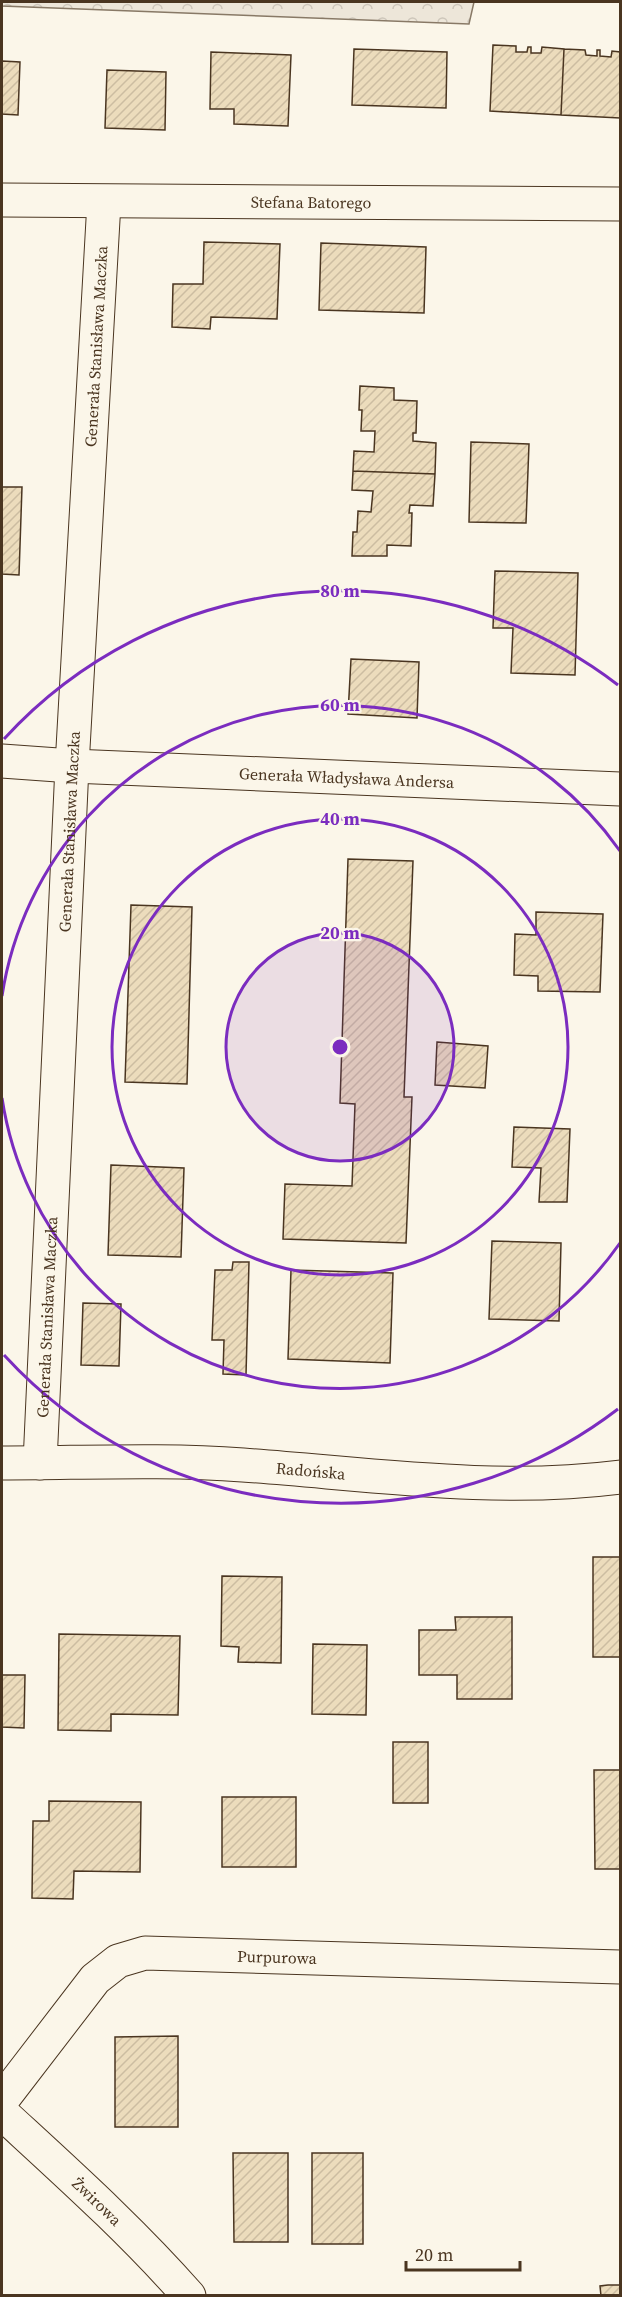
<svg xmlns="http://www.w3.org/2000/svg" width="622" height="2297" font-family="'Source Serif 4',serif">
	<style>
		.forest { fill: url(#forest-crowns); stroke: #887966; stroke-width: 1.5 }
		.building { fill: url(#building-hatch); stroke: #4a3520; stroke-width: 1.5 }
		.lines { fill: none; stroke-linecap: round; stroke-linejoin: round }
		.street-casing { stroke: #4a3520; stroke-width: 35 }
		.secondary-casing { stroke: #4a3520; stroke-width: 35 }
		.street { stroke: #fbf6e9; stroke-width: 33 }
		.secondary { stroke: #fbf6e9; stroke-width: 33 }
		.ring { fill: none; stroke: #7b2cbf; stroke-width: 3 }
		.labels { text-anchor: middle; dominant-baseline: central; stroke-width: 4.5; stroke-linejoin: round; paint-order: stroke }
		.street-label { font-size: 16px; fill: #4a3520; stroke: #fbf6e9 }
		.centre { fill: #7b2cbf; stroke: #fbf6e9; stroke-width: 3 }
		.ring-label { font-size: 18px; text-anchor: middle; font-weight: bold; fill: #7b2cbf; stroke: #fbf6e9; stroke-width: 4.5; stroke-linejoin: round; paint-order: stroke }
	</style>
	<defs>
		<pattern id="forest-crowns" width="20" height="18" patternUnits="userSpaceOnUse" patternTransform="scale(1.5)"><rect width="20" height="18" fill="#ede6d9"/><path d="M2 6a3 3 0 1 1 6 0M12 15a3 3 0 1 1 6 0" fill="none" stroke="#cdc6ba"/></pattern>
		<pattern id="building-hatch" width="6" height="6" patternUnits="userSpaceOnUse" patternTransform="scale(1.5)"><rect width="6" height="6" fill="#ecdcbc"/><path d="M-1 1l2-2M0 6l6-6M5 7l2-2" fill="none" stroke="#ccbda1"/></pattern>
	</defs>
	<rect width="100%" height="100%" fill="#fbf6e9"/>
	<!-- forest -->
	<path class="forest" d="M2,2H474L469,24L2,6Z"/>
	<!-- building -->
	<path class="building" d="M493,45L516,46V52H527L528,47H531V53H541L542,47L564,49L561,115L490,111Z
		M354,49L447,52L446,108L352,105Z
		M564,49L585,50L586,55L597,56V50H600V56L611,57L612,51L620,52V118L561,115Z
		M211,52L291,55L288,126L234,124V109H210Z
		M2,61L20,62L18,115L2,114Z
		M107,70L166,72L165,130L105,128Z
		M204,242L280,244L277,319L211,317L210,329L172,327L173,284H203Z
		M321,243L426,247L424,313L319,310Z
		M360,386L394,388V400L417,401L416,433H413V441L436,443L435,474L353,471L354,451L374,452L375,431H361L362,410H359Z
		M471,442L529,444L526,523L469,522Z
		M353,471L435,474L433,506L410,505L409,513H412L411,546L387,545V556H352L353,532H357L358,511L371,512L373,491L352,490Z
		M2,487H22L19,575L2,574Z
		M495,571L578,573L575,675L511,673L513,628H493Z
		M351,659L419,662L417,718L348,714Z
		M348,859L413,861L404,1097H412L406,1243L283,1239L285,1184L352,1186L355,1104L340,1103Z
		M131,905L192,907L187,1084L125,1082Z
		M536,912L603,914L600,992L538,991V976L514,975L515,934L536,935Z
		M437,1042L488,1046L485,1088L435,1085Z
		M514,1127L570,1129L567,1202H539L541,1168L512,1167Z
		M111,1165L184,1168L181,1257L108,1255Z
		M492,1241L561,1243L559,1321L489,1319Z
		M233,1262H249L246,1375L223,1374L224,1340H212L215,1270H232Z
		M291,1270L393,1273L390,1363L288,1359Z
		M83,1303L121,1304L119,1366L81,1365Z
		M593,1557H620V1657H593Z
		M222,1576L282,1577L281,1663L238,1662L239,1647L221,1646Z
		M455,1617H512V1699H457V1675H419V1630H456Z
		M59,1634L180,1636L178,1715L111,1714V1731L58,1730Z
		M313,1644L367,1645L366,1715L312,1714Z
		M2,1675H25L24,1728L2,1727Z
		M393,1742H428V1803H393Z
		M594,1770H620V1869H595Z
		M222,1797H296V1867H222Z
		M49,1801L141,1802L140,1872L74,1871L73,1899L32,1898L33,1821H49Z
		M178,2036V2127H115V2037Z
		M233,2153H288V2242H234Z
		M312,2153H363V2244H312Z
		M608,2285H620V2296H601L600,2286Z"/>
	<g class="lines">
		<!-- street casing -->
		<g class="street-casing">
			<g id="street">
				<path id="s1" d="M2,200L620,204"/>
				<path id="s2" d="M2,761L72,766L620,789"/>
				<path id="s3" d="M40,1463L72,766L104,202"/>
				<path id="s4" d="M2,2100L95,1979L118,1961L145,1953L620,1967"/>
				<path id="s5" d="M2,2113C66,2172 131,2230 189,2296"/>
			</g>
		</g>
		<!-- secondary casing -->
		<g class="secondary-casing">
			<g id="secondary">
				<path id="s6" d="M2,1463C82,1463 163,1459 243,1465C369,1474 494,1493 620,1477"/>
			</g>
		</g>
		<!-- street -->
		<use href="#street" class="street"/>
		<!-- secondary -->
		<use href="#secondary" class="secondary"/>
	</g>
	<!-- distance rings -->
	<circle cx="340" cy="1047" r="114" fill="#7b2cbf" fill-opacity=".12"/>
	<g class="ring">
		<circle cx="340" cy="1047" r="114"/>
		<circle cx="340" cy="1047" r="228"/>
		<path d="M620 1243A342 342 0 0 1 2 1098M2 996A342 342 0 0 1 620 851"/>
		<path d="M618 1409A456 456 0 0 1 4 1355M4 739A456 456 0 0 1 618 685"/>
	</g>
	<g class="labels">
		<!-- street labels -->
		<g class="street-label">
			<text stroke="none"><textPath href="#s1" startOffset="309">Stefana Batorego</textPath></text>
			<text stroke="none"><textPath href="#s3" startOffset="1118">Generała Stanisława Maczka</textPath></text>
			<text stroke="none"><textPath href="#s2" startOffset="345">Generała Władysława Andersa</textPath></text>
			<text stroke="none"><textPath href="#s3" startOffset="632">Generała Stanisława Maczka</textPath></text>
			<text stroke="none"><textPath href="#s3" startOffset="146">Generała Stanisława Maczka</textPath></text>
			<text stroke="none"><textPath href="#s6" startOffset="309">Radońska</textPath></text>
			<text stroke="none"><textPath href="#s4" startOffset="342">Purpurowa</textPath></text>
			<text stroke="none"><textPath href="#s5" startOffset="130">Żwirowa</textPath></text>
		</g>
	</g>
	<circle cx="340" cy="1047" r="9" class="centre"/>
	<g class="ring-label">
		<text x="340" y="597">80 m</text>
		<text x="340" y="711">60 m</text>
		<text x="340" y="825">40 m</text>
		<text x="340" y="939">20 m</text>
	</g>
	<!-- border -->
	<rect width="622" height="2297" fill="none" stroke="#4a3520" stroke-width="6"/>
	<!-- scale -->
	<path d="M406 2261v9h114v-9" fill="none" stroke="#4a3520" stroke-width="3"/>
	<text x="415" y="2261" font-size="18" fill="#4a3520" stroke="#fbf6e9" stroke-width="4.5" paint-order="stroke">20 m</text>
</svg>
